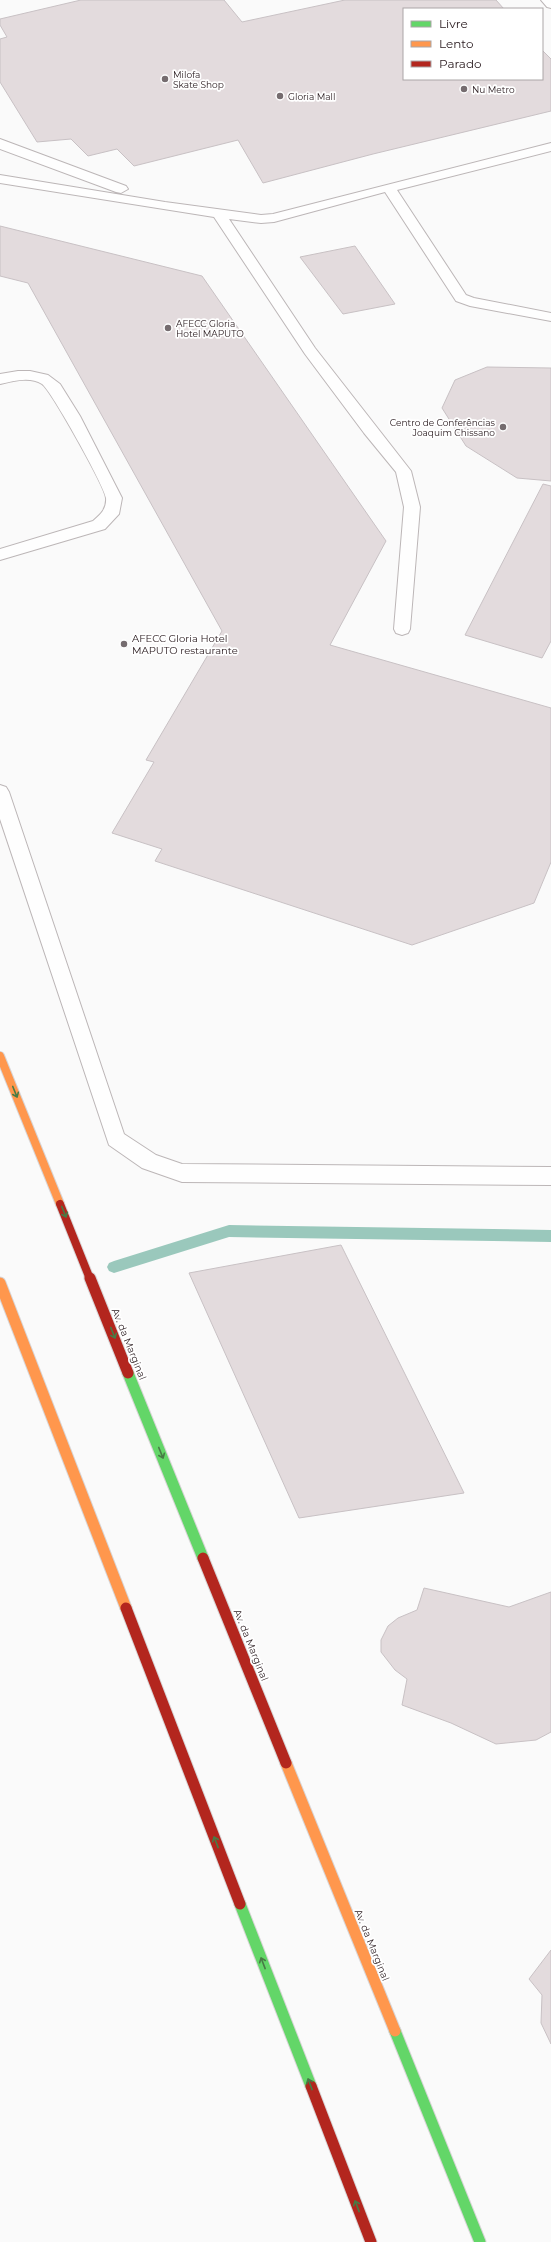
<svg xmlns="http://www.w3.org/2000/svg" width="551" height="2242" font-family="Montserrat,sans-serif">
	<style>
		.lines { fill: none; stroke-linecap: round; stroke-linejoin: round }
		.stream { fill: #9ac8bc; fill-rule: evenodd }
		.building { fill: #e3dbdd; stroke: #c8c1c4 }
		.lane-casing { stroke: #bcb6b7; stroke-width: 2 }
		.fast-casing { stroke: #d8d5d6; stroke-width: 13 }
		.slow-far1-casing { stroke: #d8d5d6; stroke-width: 10 }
		.slow-casing { stroke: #d8d5d6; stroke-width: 13 }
		.jam-far1-casing { stroke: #d8d5d6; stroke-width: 10 }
		.jam-casing { stroke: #d8d5d6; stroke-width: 13 }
		.lane { fill: #fefefe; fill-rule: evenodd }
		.fast { stroke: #63d668; stroke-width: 11 }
		.slow-far1 { stroke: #ff974d; stroke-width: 8 }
		.slow { stroke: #ff974d; stroke-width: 11 }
		.jam-far1 { stroke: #b3261e; stroke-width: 8 }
		.jam { stroke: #b3261e; stroke-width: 11 }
		.oneway { stroke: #487b46 }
		.poi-dot { fill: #756c6f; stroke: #fff; stroke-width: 1.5 }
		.labels { text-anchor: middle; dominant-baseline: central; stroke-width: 3.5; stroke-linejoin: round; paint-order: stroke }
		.far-poi-label { font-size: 9px; fill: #2e2024; stroke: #fff; text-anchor: start }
		.poi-label { font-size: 10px; fill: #2e2024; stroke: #fff; text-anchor: start }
		.street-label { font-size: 10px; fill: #2e2024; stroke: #fff }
	</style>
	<rect width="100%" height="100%" fill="#fafafa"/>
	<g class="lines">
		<!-- stream -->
		<path class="stream" d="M229,1225L551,1230V1242L229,1237L114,1273L109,1271L107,1267L109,1263L114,1261Z"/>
	</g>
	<!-- building -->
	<path class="building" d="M81,0H224L242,22L345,0H496L504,9H404V79H542V50L551,59V111L373,154L263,183L238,140L134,166L117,149L88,156L71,139L37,142L0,82V39L7,37L0,25V19Z
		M0,226L202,276L386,541L330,645L551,708V862L534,903L412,945L155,861L162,849L112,833L154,762L146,760L222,631L28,283L0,276Z
		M355,246L395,304L343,314L300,257Z
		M487,367L551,368V481L517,478L466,446L442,408L455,380Z
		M543,484L551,486V641L542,658L465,635Z
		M341,1245L464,1493L299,1518L189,1273Z
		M424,1588L509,1607L551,1592V1732L536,1740L496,1744L451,1723L402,1705L407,1679L395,1670L381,1652V1640L388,1626L398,1618L417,1610Z
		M551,1950V2044L541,2023L542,1995L529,1979Z"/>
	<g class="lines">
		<!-- lane casing -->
		<g class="lane-casing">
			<path id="lane" d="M541,0H551V8L547,7Z
				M0,139L126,186L128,189L121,193L116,192L0,149Z
				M551,143V151L397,190L466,295L474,298L551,313V321L470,306L456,301L385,192L274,222L261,223L229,219L315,348L411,471L420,507L410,629L408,633L402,635L396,633L394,629L404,507L396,472L364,433L305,354L214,217L0,183V175L165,202L261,215L273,214Z
				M18,371H30L48,375L60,384L80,416L122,498L119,514L105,529L0,560V549L93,521C100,515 107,509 106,498C105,487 51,390 42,384C30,376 13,381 0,384V374Z
				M0,785L6,787L9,792L124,1134L156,1155L182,1164L551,1167V1185L182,1182L142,1168L109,1145L0,819Z"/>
		</g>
		<!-- fast casing -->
		<g class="fast-casing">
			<path id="fast" d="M128,1373L203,1558
				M240,1904L311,2086
				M395,2031L480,2242"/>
		</g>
		<!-- slow-far1 casing -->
		<g class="slow-far1-casing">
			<path id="slow-far1" d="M0,1056L60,1204"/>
		</g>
		<!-- slow casing -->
		<g class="slow-casing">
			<path id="slow" d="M0,1283L126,1608
				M286,1763L395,2031"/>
		</g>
		<!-- jam-far1 casing -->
		<g class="jam-far1-casing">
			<path id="jam-far1" d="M60,1204L90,1279"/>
		</g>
		<!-- jam casing -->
		<g class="jam-casing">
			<path id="jam" d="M90,1278L128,1373
				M203,1558L286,1763
				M126,1608L240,1904
				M311,2086L371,2242"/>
		</g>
		<!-- lane -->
		<use href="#lane" class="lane"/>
		<!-- fast -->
		<use href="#fast" class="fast"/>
		<!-- slow-far1 -->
		<use href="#slow-far1" class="slow-far1"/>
		<!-- slow -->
		<use href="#slow" class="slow"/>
		<!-- jam-far1 -->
		<use href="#jam-far1" class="jam-far1"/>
		<!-- jam -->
		<use href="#jam" class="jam"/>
	</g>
	<!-- one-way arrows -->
	<defs><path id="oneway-shaft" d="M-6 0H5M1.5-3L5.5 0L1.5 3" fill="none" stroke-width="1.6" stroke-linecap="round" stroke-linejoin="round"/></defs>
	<g class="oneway">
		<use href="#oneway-shaft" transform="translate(15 1092) rotate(68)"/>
		<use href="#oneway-shaft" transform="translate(64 1212) rotate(68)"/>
		<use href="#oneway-shaft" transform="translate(113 1333) rotate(68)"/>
		<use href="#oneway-shaft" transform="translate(161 1453) rotate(68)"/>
		<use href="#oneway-shaft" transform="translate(216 1842) rotate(-111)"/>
		<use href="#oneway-shaft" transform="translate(263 1963) rotate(-111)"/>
		<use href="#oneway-shaft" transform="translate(310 2084) rotate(-111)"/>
		<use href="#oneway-shaft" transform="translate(357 2206) rotate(-111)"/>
	</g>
	<!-- markers -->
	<g class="poi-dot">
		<circle cx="165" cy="79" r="4"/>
		<circle cx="464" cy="89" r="4"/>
		<circle cx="280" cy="96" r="4"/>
		<circle cx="168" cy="328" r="4"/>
		<circle cx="503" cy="427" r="4"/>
		<circle cx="124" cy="644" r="4"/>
	</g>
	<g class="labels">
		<!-- far-poi labels -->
		<g class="far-poi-label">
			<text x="173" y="74">Milofa<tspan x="173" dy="10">Skate Shop</tspan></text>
			<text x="472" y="89">Nu Metro</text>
			<text x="288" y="96">Gloria Mall</text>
			<text x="176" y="323">AFECC Gloria<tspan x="176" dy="10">Hotel MAPUTO</tspan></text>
			<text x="495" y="422" text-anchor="end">Centro de Conferências<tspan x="495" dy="10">Joaquim Chissano</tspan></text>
		</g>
		<!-- poi labels -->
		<g class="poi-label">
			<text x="132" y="638">AFECC Gloria Hotel<tspan x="132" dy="12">MAPUTO restaurante</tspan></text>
		</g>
		<!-- street labels -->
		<g class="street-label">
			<text transform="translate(129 1344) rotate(68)">Av. da Marginal</text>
			<text transform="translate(251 1645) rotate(68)">Av. da Marginal</text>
			<text transform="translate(372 1945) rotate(68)">Av. da Marginal</text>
		</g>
	</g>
	<!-- legend -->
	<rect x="403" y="8" width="140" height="72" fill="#ffffff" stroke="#aba6a7"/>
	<rect x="411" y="21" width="20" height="6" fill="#63d668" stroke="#aba6a7"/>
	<text x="439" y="28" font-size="12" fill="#2e2024">Livre</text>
	<rect x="411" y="41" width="20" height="6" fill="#ff974d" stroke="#aba6a7"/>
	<text x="439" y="48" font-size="12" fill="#2e2024">Lento</text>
	<rect x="411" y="61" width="20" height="6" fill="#b3261e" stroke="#aba6a7"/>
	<text x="439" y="68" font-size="12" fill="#2e2024">Parado</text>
</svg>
